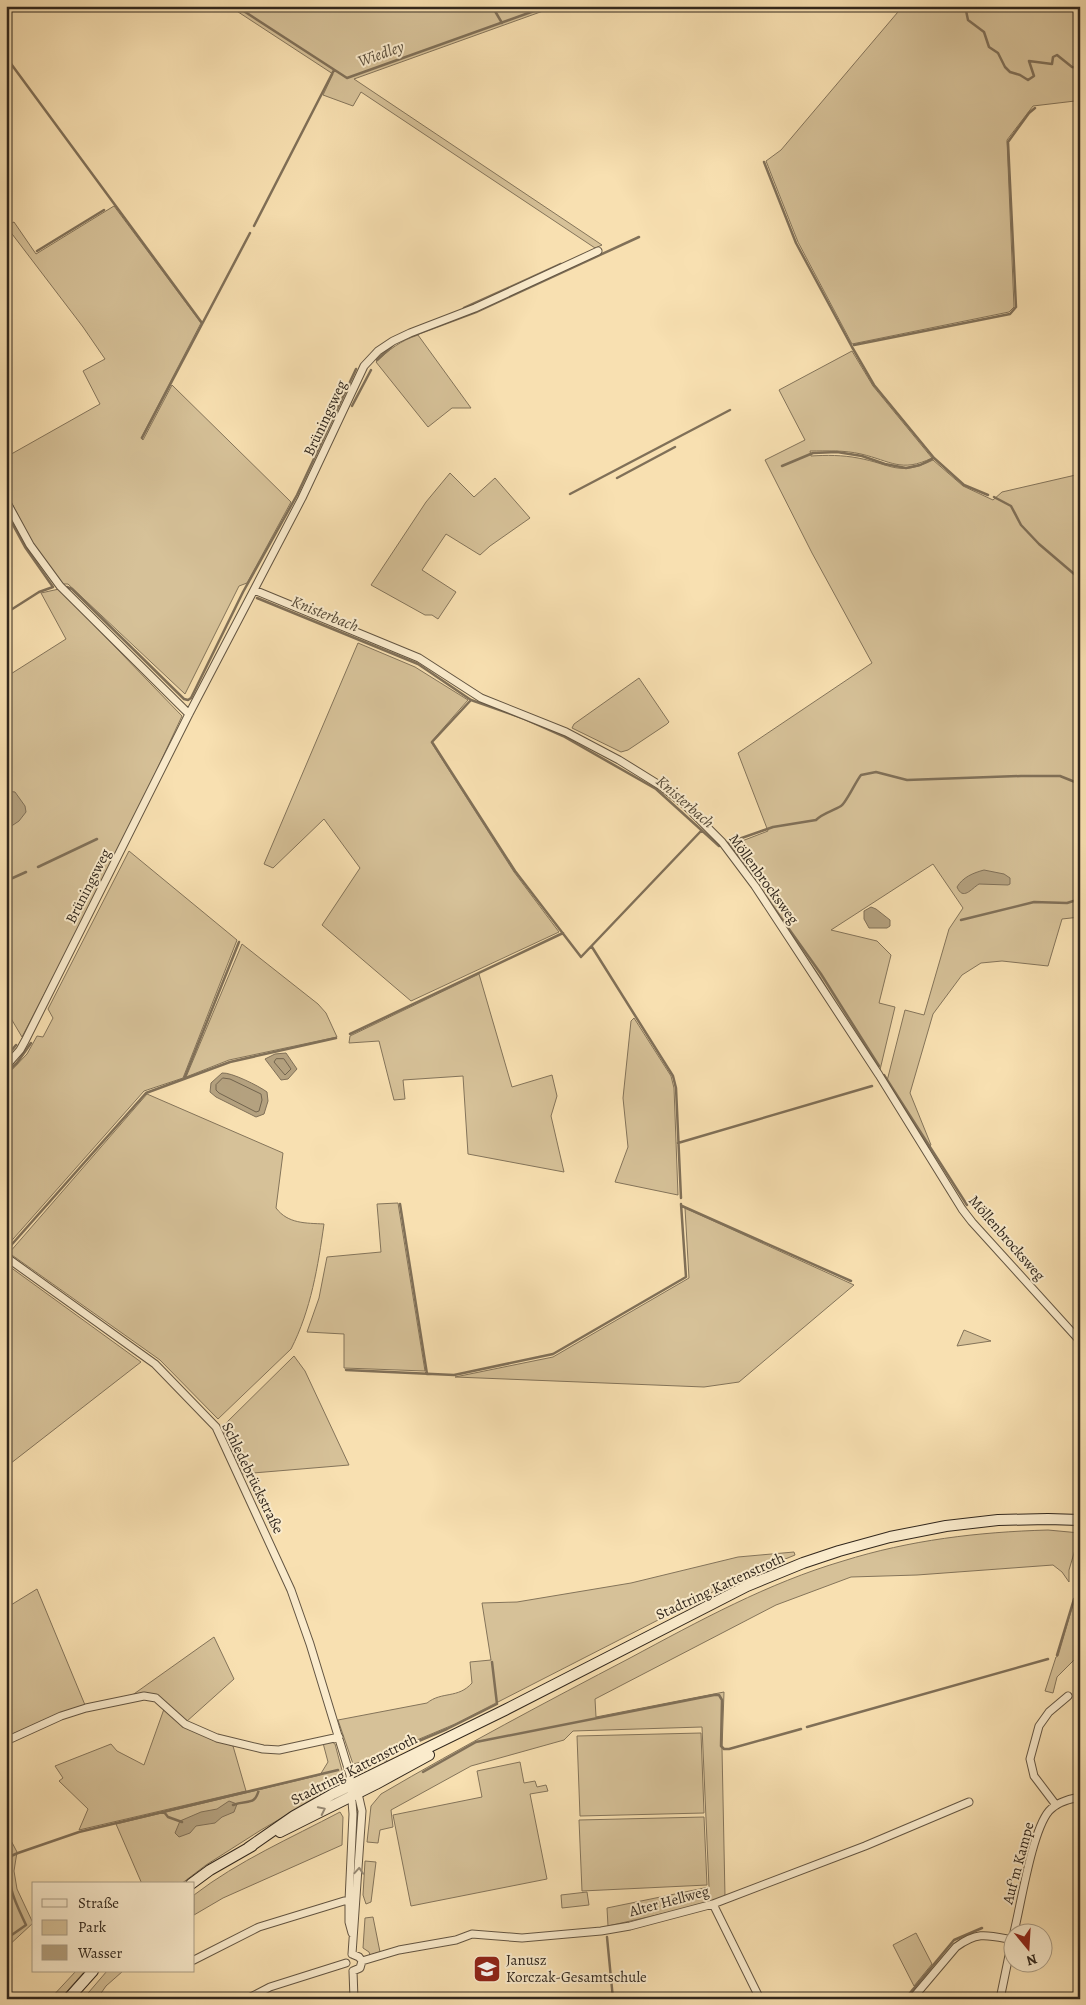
<svg xmlns="http://www.w3.org/2000/svg" width="1086" height="2005" font-family="Alegreya,serif">
	<style>
		.green { fill: #d6c198; stroke: #84745a }
		.water { fill: #b4a17f; stroke: #807058 }
		.lines { fill: none; stroke-linecap: round; stroke-linejoin: round }
		.shore { stroke: #72644e; stroke-width: 1 }
		.stream { stroke: #807058; stroke-width: 2.5 }
		.street-casing { stroke: #635542; stroke-width: 9 }
		.secondary-casing { stroke: #31271d; stroke-width: 12 }
		.street { stroke: #faebcc; stroke-width: 7 }
		.secondary { stroke: #faebcc; stroke-width: 10 }
		.oneway { stroke: #968974 }
		.labels { text-anchor: middle; dominant-baseline: central; stroke-width: 4; stroke-linejoin: round; paint-order: stroke }
		.street-label { font-size: 15px; fill: #31271d; stroke: #faebcc }
		.poi-label { font-size: 15px; fill: #31271d; stroke: #faebcc; text-anchor: start }
		.water-label { font-size: 16px; font-style: italic; fill: #584c3a; stroke: #faebcc }
	</style>
	<rect width="100%" height="100%" fill="#f8e0b1"/>
	<filter id="stains"><feTurbulence type="fractalNoise" baseFrequency=".004" numOctaves="4"/><feColorMatrix values="0 0 0 0 .2 0 0 0 0 .09 0 0 0 0 .02 0 0 0 .5 -.17"/></filter>
	<radialGradient id="worn" r=".72"><stop offset=".6" stop-color="#630" stop-opacity="0"/><stop offset="1" stop-color="#630" stop-opacity=".3"/></radialGradient>
	<!-- green -->
	<path class="green" d="M229,6H557L354,79L602,245L595,248L361,92L353,106L323,95L333,74Z
		M903,6H1080V104L1075,101L1033,106L1007,140L1014,307L1009,312L852,344L798,242L766,161L781,150Z
		M114,206L201,323L141,438L143,440L172,385L291,502L247,583L239,586L185,694L68,584H62L33,544L6,492V457L100,404L83,371L105,359L83,327L6,226L14,222L36,254Z
		M418,335L471,408H452L428,427L376,362C390,349 400,341 418,335Z
		M852,351L873,386L932,458C901,473 891,461 861,454C844,450 827,451 810,451L811,456C827,455 842,455 858,458C891,464 899,477 933,460L963,486L993,500L1002,492L1080,474V917L1062,919L1048,966L1002,961L981,963L962,975L933,1014L910,1093L931,1145L926,1149L886,1085L905,1010L924,1015L949,929L963,908L933,864L831,930L877,941L891,955L879,1003L895,1007L879,1074L820,977L729,846L768,831L738,753L872,663L812,553L765,460L805,440L779,390Z
		M450,473L474,497L495,478L530,518L490,546L480,555L446,534L422,570L456,592L438,619L432,615H425L371,585L426,502Z
		M59,589L182,716L122,844L22,1037L6,1010V677L66,639L41,593Z
		M358,643L415,667L468,700L431,742L514,872L559,932L411,1001L322,925L360,868L324,819L273,868L264,864Z
		M639,678L669,722L667,724L628,750L621,752L572,728L574,724Z
		M129,851L237,940L183,1078L144,1091L6,1247V1076L27,1054L37,1036L43,1037L53,1018L48,1009Z
		M242,944L318,1004L326,1013L337,1037L229,1060L186,1077Z
		M479,974L512,1087L552,1075L557,1096L551,1116L564,1172L468,1154L463,1076L403,1080L405,1099L394,1100L379,1041L349,1043L350,1036Z
		M634,1018L671,1076L674,1088L678,1195L615,1182L628,1147L623,1098L631,1021Z
		M147,1094L283,1153L276,1208C288,1224 306,1223 324,1224C318,1266 311,1310 291,1349L218,1419L160,1360L9,1253Z
		M398,1203L425,1371L344,1368V1334L307,1332L319,1298L327,1257L381,1252L377,1204Z
		M685,1208L854,1285L739,1382L704,1387L455,1377L553,1357L689,1278Z
		M6,1264L141,1362L6,1467Z
		M964,1330L991,1341L957,1346Z
		M294,1356L305,1371L349,1465L241,1474L224,1434L225,1424Z
		M1048,1530L1080,1533L1069,1570V1582L1062,1572L1053,1565L917,1575L851,1577L776,1605L595,1699L596,1717L724,1692L722,1749L725,1897L710,1903L608,1926L607,1908L709,1887L702,1727L573,1731L564,1740L471,1766L391,1810L393,1827L380,1830L378,1843L367,1842L371,1806L381,1794C463,1746 546,1702 630,1658C699,1621 768,1583 843,1561C910,1540 978,1532 1048,1530Z
		M794,1552L795,1555L744,1576L455,1724L386,1753L383,1757L353,1764L338,1720L427,1703C442,1691 458,1699 472,1683L470,1662L491,1660L482,1603L517,1602L631,1583L738,1557Z
		M37,1589L85,1705L60,1713L6,1737V1608Z
		M1079,1600L1080,1654L1057,1677L1053,1693L1045,1691L1056,1657L1058,1656L1074,1601Z
		M214,1637L234,1679L186,1722L156,1695L131,1696Z
		M164,1709L215,1740L233,1746L246,1791L79,1830L88,1809L59,1781L63,1778L55,1766L111,1744L117,1751L144,1765Z
		M701,1733L704,1813L580,1816L577,1736Z
		M332,1742L335,1744L343,1774L340,1780L331,1786V1789L261,1830L206,1865L181,1884H142L116,1824L320,1775L328,1762L323,1743Z
		M520,1762L524,1783L535,1781L537,1787L546,1785L548,1791L530,1794L547,1879L411,1906L393,1815L482,1797L477,1771Z
		M340,1812L343,1817L342,1845L223,1898L194,1915V1895C238,1861 291,1838 340,1812Z
		M704,1817L707,1885L582,1891L579,1820Z
		M6,1831L17,1852L14,1871L17,1889L33,1923L6,1948Z
		M365,1861L376,1862L371,1902L366,1904L363,1895Z
		M587,1892L589,1905L562,1908L561,1895Z
		M373,1917L380,1952L370,1955L369,1952L363,1948L365,1918Z
		M916,1933L932,1964L914,1986L893,1945Z
		M76,1971H85L60,1999H50Z
		M107,1971H123L106,1986L97,1999H83Z"/>
	<!-- water -->
	<path class="water" d="M6,791L15,792L25,806L26,812L19,821L10,827L6,825Z
		M984,870L1004,874L1010,878V884L1008,885L979,884C971,889 963,901 957,887C963,877 973,873 984,870Z
		M871,907L876,909L890,920V926L887,928H869L864,919V911Z
		M286,1053L297,1069L288,1079L281,1080L265,1059L275,1054Z
		M222,1073C231,1072 259,1086 267,1092L268,1101L264,1114L256,1117L216,1097L210,1092L211,1083Z
		M229,1801L237,1804L234,1812L222,1817L215,1823L196,1826L190,1833L179,1837L175,1833L180,1821L201,1812L217,1809Z"/>
	<g class="lines">
		<!-- shore -->
		<path class="shore" d="M284,1059L291,1069L285,1075L274,1062L276,1059Z
			M223,1078L230,1079L261,1094L262,1100L259,1111L256,1112L219,1093L216,1090V1085Z"/>
		<!-- stream -->
		<path class="stream" d="M236,6L347,78L548,6
			M492,6L502,23
			M965,6L968,20L984,32L989,47L998,53L1005,67L1010,72L1020,75L1028,80L1034,76L1029,61L1052,64L1053,57L1057,55L1072,67L1080,68
			M6,57L202,323
			M764,162L796,243L852,347L874,385L934,458L964,485L988,495
			M254,226L334,70
			M37,251L104,210
			M464,308L561,264
			M409,337L476,312L639,237
			M854,345L1010,314L1016,307L1008,142L1029,113L1035,108
			M377,360L393,345
			M352,406L371,370
			M142,438L250,233
			M782,466L813,453L837,452L862,456L885,464L906,468L920,465L934,458
			M617,478L675,447
			M570,494L730,410
			M994,497L1011,506L1021,525L1039,544L1080,579
			M6,512L25,547L53,587
			M67,587L72,589L184,699L188,700L191,698L243,592L297,495L356,369
			M257,598L418,664L471,700L525,719L563,736L656,789L719,846L773,827L816,820C823,813 833,811 841,806C846,803 856,781 861,775L876,772L907,780L1021,776H1060L1080,784
			M6,613L39,592L53,587
			M471,700L432,742L515,871L581,957L701,831
			M729,843L756,882
			M38,867L97,839
			M6,881L26,872
			M759,887L821,974L879,1066
			M961,920L1034,902L1067,903L1080,899
			M592,947L673,1076L676,1088L681,1198
			M350,1034L563,933
			M6,1057L16,1045
			M6,1073L17,1063L31,1043
			M884,1075L967,1205
			M184,1079L239,942
			M678,1143L872,1086
			M400,1204L427,1374
			M682,1206L851,1281
			M6,1251L146,1093L230,1062L336,1038
			M346,1370L454,1375L553,1354L686,1277L681,1204
			M1057,1655L1074,1599L1080,1598
			M807,1727L1048,1659
			M356,1766L386,1760L388,1754L447,1729L497,1704L492,1662
			M423,1772L476,1742L714,1695H719L722,1700L721,1746L724,1749H729L801,1729
			M233,1805C247,1799 255,1807 259,1789
			M164,1812L168,1817L182,1822
			M607,1937L613,1999
			M6,1939L26,1925C14,1899 6,1886 11,1856L18,1853L79,1832L338,1770
			M905,1999L954,1940L982,1928"/>
		<!-- street casing -->
		<g class="street-casing">
			<path id="street" d="M6,501L30,545L60,586L189,714
				M254,590L419,658L481,698L566,732L619,760L661,786L685,805L722,842L755,886L879,1075L962,1209L972,1222L1080,1341
				M6,1066L20,1050L25,1041L189,714L302,498L364,366L378,351L393,341L410,333L475,308L598,251
				M6,1257L155,1364L216,1427L291,1590L310,1644L350,1775L353,1814L349,1901V1922L352,1933
				M6,1741L61,1716L86,1708L144,1696L156,1698L185,1724L217,1738L263,1749L279,1750L339,1737
				M1056,1805L1034,1776L1030,1759L1039,1726L1049,1712L1068,1696
				M713,1904L760,1999
				M1014,1932C1021,1904 1032,1831 1049,1811C1056,1803 1069,1799 1080,1797
				M352,1954L362,1811L357,1789
				M352,1954L359,1957L362,1961L360,1968L353,1971
				M194,1960L259,1927L344,1901H353
				M362,1961L399,1950L456,1940L472,1934L522,1938L601,1931L630,1926L713,1904L865,1846L969,1802
				M353,1971L354,1999
				M247,1999L270,1987L346,1963
				M912,1999L956,1947C978,1931 987,1935 1013,1940
				M1000,1999L1013,1936"/>
		</g>
		<!-- secondary casing -->
		<g class="secondary-casing">
			<path id="secondary" d="M280,1832L376,1784L429,1755
				M248,1848L294,1816L333,1794L505,1710L747,1586L803,1563L839,1551L890,1537L946,1526L998,1520L1048,1519L1080,1520
				M191,1884L210,1870L252,1846
				M68,1999L93,1971"/>
		</g>
		<!-- street -->
		<use href="#street" class="street"/>
		<!-- secondary -->
		<use href="#secondary" class="secondary"/>
	</g>
	<!-- one-way arrows -->
	<defs><path id="oneway-chevron" d="M-2-3.5L2.5 0L-2 3.5" fill="none" stroke-width="1.6" stroke-linecap="round" stroke-linejoin="round" transform="scale(1.25)"/></defs>
	<g class="oneway">
		<use href="#oneway-chevron" transform="translate(322 1810) rotate(-26)"/>
		<use href="#oneway-chevron" transform="translate(359 1871) rotate(-86)"/>
	</g>
	<!-- icons -->
	<defs>
		<g id="school-square" transform="scale(1.4375)"><rect x="-9" y="-9" width="18" height="18" rx="4" fill="#8f2418" stroke="#faebcc"/><path d="M0-5L7-2L0 1L-7-2ZM-4 1L0 2.5L4 1V4Q0 6-4 4Z" fill="#fff"/></g>
	</defs>
	<g fill-rule="evenodd">
		<use href="#school-square" x="487" y="1969"/>
	</g>
	<g class="labels">
		<!-- street labels -->
		<g class="street-label">
			<text transform="translate(325 418) rotate(-65)">Brüningsweg</text>
			<text transform="translate(764 879) rotate(54)">Möllenbrocksweg</text>
			<text transform="translate(88 886) rotate(-63)">Brüningsweg</text>
			<text transform="translate(1007 1238) rotate(49)">Möllenbrocksweg</text>
			<text transform="translate(253 1478) rotate(64)">Schledebrückstraße</text>
			<text transform="translate(720 1586) rotate(-25)">Stadtring Kattenstroth</text>
			<text transform="translate(354 1769) rotate(-27)">Stadtring Kattenstroth</text>
			<text transform="translate(1018 1863) rotate(-75)">Auf'm Kampe</text>
			<text transform="translate(669 1901) rotate(-15)">Alter Hellweg</text>
		</g>
		<!-- poi labels -->
		<g class="poi-label">
			<text x="506" y="1960">Janusz<tspan x="506" dy="17">Korczak-Gesamtschule</tspan></text>
		</g>
		<!-- water labels -->
		<g class="water-label">
			<text transform="translate(381 54) rotate(-20)">Wiedley</text>
			<text transform="translate(325 614) rotate(22)">Knisterbach</text>
			<text transform="translate(685 802) rotate(41)">Knisterbach</text>
		</g>
	</g>
	<!-- margin -->
	<rect width="1086" height="2005" fill="none" stroke="#f8e0b1" stroke-width="25"/>
	<rect x="8" y="8" width="1071" height="1990" fill="none" stroke="#31271d" stroke-width="2.5"/>
	<rect x="12" y="12" width="1061" height="1980" fill="none" stroke="#31271d"/>
	<!-- legend -->
	<rect x="32" y="1882" width="162" height="90" fill="#faebcc" stroke="#aa9d86"/>
	<rect x="42" y="1899" width="25" height="8" fill="#faebcc" stroke="#aa9d86"/>
	<text x="78" y="1908" font-size="15" fill="#31271d">Straße</text>
	<rect x="42" y="1920" width="25" height="15" fill="#d6c198" stroke="#aa9d86"/>
	<text x="78" y="1932" font-size="15" fill="#31271d">Park</text>
	<rect x="42" y="1945" width="25" height="15" fill="#b4a17f" stroke="#aa9d86"/>
	<text x="78" y="1958" font-size="15" fill="#31271d">Wasser</text>
	<!-- north arrow -->
	<g transform="translate(1028 1948) rotate(162)"><circle r="24" fill="#faebcc" stroke="#aa9d86"/>
	<path d="M0-4L9 19L0 12L-9 19Z" fill="#8f2418"/>
	<text y="-8" font-size="14" font-weight="bold" text-anchor="middle" fill="#31271d">N</text>
	</g>
	<rect width="100%" height="100%" filter="url(#stains)"/>
	<rect width="100%" height="100%" fill="url(#worn)"/>
</svg>
